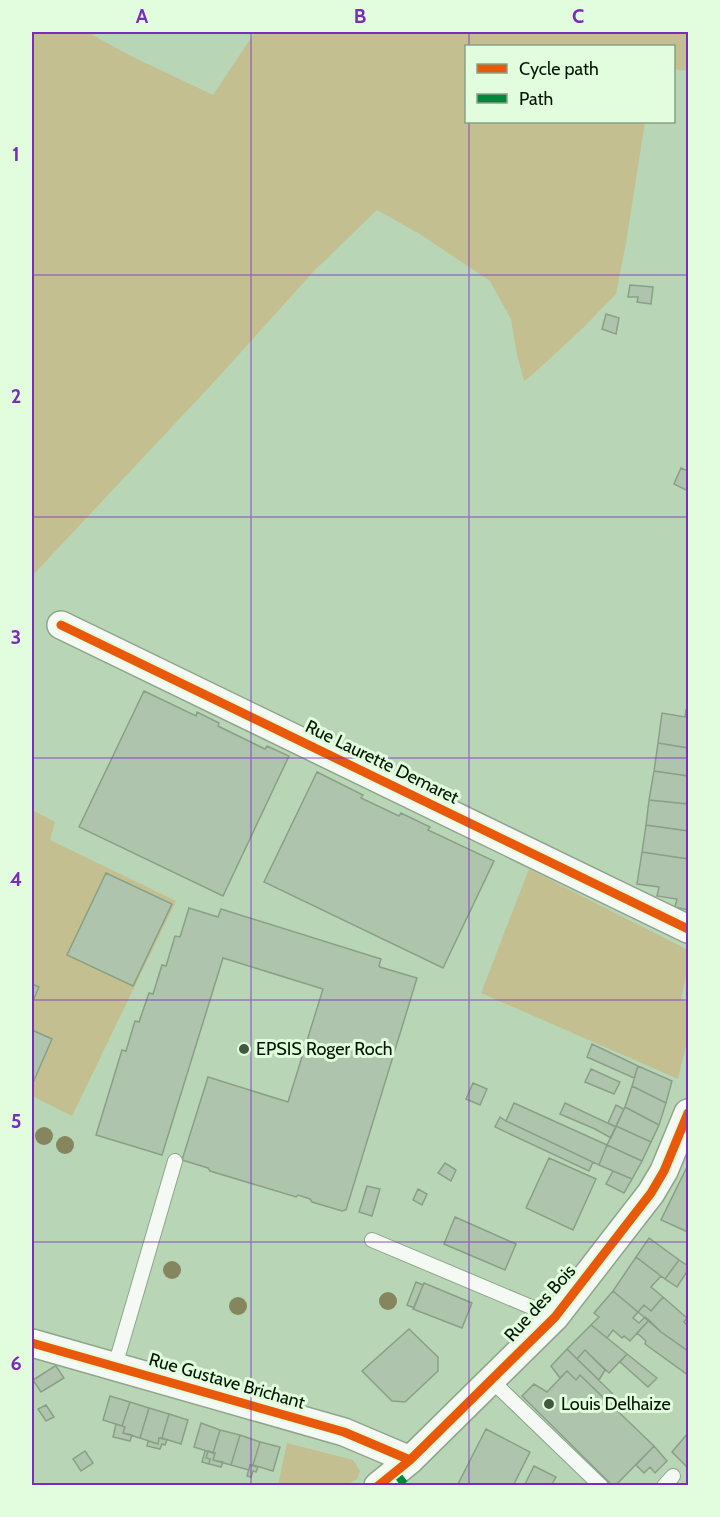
<svg xmlns="http://www.w3.org/2000/svg" width="720" height="1517" font-family="Cabin,sans-serif">
	<style>
		.green { fill: #c3bf90 }
		.building { fill: #aec4ad; stroke: #89a086; stroke-width: 1.5 }
		.lines { fill: none; stroke-linecap: round; stroke-linejoin: round }
		.lane-casing { stroke: #8ea58c; stroke-width: 16 }
		.street-casing { stroke: #8ea58c; stroke-width: 30 }
		.lane { stroke: #f4f9f4; stroke-width: 14 }
		.street { stroke: #f4f9f4; stroke-width: 27 }
		.quiet { stroke: #00873e; stroke-width: 8; stroke-dasharray: 15 8; stroke-linecap: butt }
		.cycleway-casing { stroke: #e2fdde; stroke-width: 13 }
		.cycleway { stroke: #e8590c; stroke-width: 9 }
		.tree { fill: #86865e }
		.grid { fill: none; stroke: #7b2cbf; stroke-width: 1.5; stroke-opacity: 0.55 }
		.poi-dot { fill: #425941; stroke: #e2fdde; stroke-width: 2 }
		.labels { text-anchor: middle; dominant-baseline: central; stroke-width: 6; stroke-linejoin: round; paint-order: stroke }
		.street-label { font-size: 18px; fill: #031502; stroke: #e2fdde }
		.poi-label { font-size: 18px; fill: #031502; stroke: #e2fdde; text-anchor: start }
		.neatline { fill: none; stroke: #7b2cbf; stroke-width: 2 }
		.grid-label { font-size: 20px; text-anchor: middle; font-weight: bold; fill: #7b2cbf }
	</style>
	<rect width="100%" height="100%" fill="#b8d6b5"/>
	<!-- green -->
	<path class="green" d="M32,32H87L131,56L213,95L255,32H688V71L674,69V46H466V122H645L626,243L616,294L583,328L532,375L524,381L517,355L511,319L490,281L418,233L377,210L314,271L214,382L32,576Z
		M32,810L55,822L50,840L176,901L72,1116L32,1096Z
		M529,869L688,950V968L681,999L688,1003V1037L678,1079L481,993Z
		M287,1443L353,1460L360,1471L357,1479L347,1485H278Z"/>
	<!-- building -->
	<path class="building" d="M630,285L653,287L651,304L637,302L638,297H628Z
		M606,314L619,318L616,334L602,329Z
		M681,468L688,471V491L674,484Z
		M144,691L196,716L197,712L219,723L218,726L265,749L267,746L289,756L223,896L79,827Z
		M686,710L688,711V748L658,743L662,713L685,717Z
		M658,743L688,748V776L654,771Z
		M654,771L688,776V804L649,800Z
		M317,772L363,795L361,798L399,816L401,813L430,827L428,830L494,861L443,968L264,882Z
		M649,800L688,804V831L646,825Z
		M646,825L688,831V859L642,852Z
		M642,852L688,859V910L675,907L677,899L657,896L659,887L637,884Z
		M106,873L172,904L133,986L67,955Z
		M189,908L218,917L221,909L381,959L379,966L380,967L417,978L346,1210L342,1211L312,1202L310,1199L298,1195L296,1197L210,1171L208,1168L182,1160L208,1077L288,1102L323,989L223,958L162,1155L96,1135L122,1050L126,1051L135,1021L139,1022L149,993L153,994L162,965L166,966L175,936L180,937Z
		M32,984L39,987L32,1003Z
		M32,1030L52,1039L32,1085Z
		M592,1044L638,1066L634,1078L587,1057Z
		M638,1066L672,1081L666,1103L632,1086Z
		M591,1069L620,1082L614,1094L585,1082Z
		M473,1083L487,1089L480,1105L466,1099Z
		M632,1086L666,1103L659,1125L625,1107Z
		M514,1103L607,1145L599,1165L506,1121Z
		M565,1103L616,1127L611,1138L595,1129L560,1114Z
		M616,1105L624,1109L616,1127L608,1123Z
		M625,1107L659,1125L651,1142L616,1126Z
		M500,1117L506,1121L593,1162L589,1171L495,1127Z
		M616,1126L651,1142L642,1161L607,1145Z
		M607,1145L642,1161L632,1179L599,1165Z
		M549,1158L596,1179L573,1230L526,1208Z
		M445,1163L456,1170L451,1181L438,1173Z
		M686,1169L688,1171V1232L661,1220Z
		M613,1171L632,1179L624,1193L606,1184Z
		M367,1186L380,1189L372,1216L359,1212Z
		M418,1189L427,1194L422,1205L413,1200Z
		M455,1217L516,1244L505,1270L444,1244Z
		M649,1238L679,1260L665,1279L636,1257Z
		M636,1257L661,1276L651,1287L663,1297L651,1311L644,1305L638,1312L613,1291Z
		M679,1260L688,1266V1270L677,1287L665,1279Z
		M416,1282L423,1285L414,1308L407,1305Z
		M424,1283L472,1303L462,1328L413,1309Z
		M613,1291L638,1312L633,1318L639,1323L645,1317L649,1320L630,1341L624,1336L622,1338L613,1330L607,1338L591,1325L599,1317L594,1313Z
		M663,1297L687,1318L684,1322L688,1326V1351L661,1332L638,1312L644,1305L651,1311Z
		M649,1320L661,1332L688,1351V1375L645,1344L646,1341L637,1333Z
		M591,1325L627,1354L609,1373L585,1350L577,1359L567,1349Z
		M409,1329L438,1357V1371L405,1402L392,1401L362,1371Z
		M567,1349L620,1401L614,1408L580,1375L576,1380L567,1371L560,1378L551,1366Z
		M585,1350L605,1370L599,1380L577,1359Z
		M627,1354L657,1378L648,1387L620,1362Z
		M55,1366H56L64,1378L41,1392L33,1380Z
		M567,1371L576,1380L580,1375L654,1446L615,1486H613L522,1396L534,1384L547,1392Z
		M110,1396L130,1402L122,1426L103,1420Z
		M130,1402L149,1408L140,1438L123,1433L125,1427L122,1426Z
		M46,1405L54,1417L46,1421L38,1409Z
		M149,1408L169,1414L162,1438H159L158,1444L140,1438Z
		M169,1414L188,1420L181,1444L162,1438Z
		M201,1423L220,1430L213,1453L194,1447Z
		M116,1424L125,1427L123,1433L132,1435L130,1441L113,1437Z
		M486,1429L530,1452L513,1486H457Z
		M220,1430L240,1435L231,1465L213,1460L215,1453H213Z
		M688,1433V1468L672,1452Z
		M240,1435L260,1442L253,1465H250L249,1470L231,1465Z
		M159,1438L167,1440L165,1445L162,1444L160,1449L147,1446L148,1441L158,1444Z
		M260,1442L280,1447L273,1471L253,1465Z
		M654,1446L667,1461L655,1473L650,1467L644,1473L636,1465Z
		M85,1451L93,1463L81,1471L73,1459Z
		M205,1451H208L206,1458L210,1459L209,1464L202,1462Z
		M208,1451L215,1453L213,1460L223,1462L221,1467L209,1464L210,1459L206,1458Z
		M250,1465L258,1467L256,1472L253,1471L251,1477L247,1476Z
		M534,1466L556,1477L551,1486H524Z"/>
	<g class="lines">
		<!-- lane casing -->
		<g class="lane-casing">
			<path id="lane" d="M372,1240L555,1317
				M115,1366L175,1161
				M491,1380L601,1486
				M664,1486L673,1476"/>
		</g>
		<!-- street casing -->
		<g class="street-casing">
			<path id="street" d="M61,625L688,929
				M32,1343L344,1432L410,1460
				M378,1486L410,1460L555,1317L651,1193L664,1171L688,1113"/>
		</g>
		<!-- lane -->
		<use href="#lane" class="lane"/>
		<!-- street -->
		<use href="#street" class="street"/>
		<!-- quiet -->
		<path class="quiet" d="M395,1472L406,1486"/>
		<!-- cycleway casing -->
		<g class="cycleway-casing">
			<path id="cycleway" d="M61,625L688,929
				M32,1343L344,1432L410,1460
				M378,1486L410,1460L555,1317L651,1193L664,1171L688,1113"/>
		</g>
		<!-- cycleway -->
		<use href="#cycleway" class="cycleway"/>
	</g>
	<!-- trees -->
	<g class="tree">
		<circle cx="44" cy="1136" r="9"/>
		<circle cx="65" cy="1145" r="9"/>
		<circle cx="172" cy="1270" r="9"/>
		<circle cx="388" cy="1301" r="9"/>
		<circle cx="238" cy="1306" r="9"/>
	</g>
	<!-- grid -->
	<path class="grid" d="M251,32V1486M469,32V46M469,122V1486M32,275H688M32,517H688M32,758H688M32,1000H688M32,1242H688"/>
	<!-- markers -->
	<g class="poi-dot">
		<circle cx="244" cy="1049" r="6"/>
		<circle cx="549" cy="1404" r="6"/>
	</g>
	<g class="labels">
		<!-- street labels -->
		<g class="street-label">
			<text transform="translate(382 762) rotate(26)">Rue Laurette Demaret</text>
			<text transform="translate(540 1303) rotate(-48)">Rue des Bois</text>
			<text transform="translate(227 1381) rotate(16)">Rue Gustave Brichant</text>
		</g>
		<!-- poi labels -->
		<g class="poi-label">
			<text x="256" y="1049">EPSIS Roger Roch</text>
			<text x="561" y="1404">Louis Delhaize</text>
		</g>
	</g>
	<!-- border -->
	<rect width="720" height="1517" fill="none" stroke="#e2fdde" stroke-width="66"/>
	<!-- legend -->
	<rect x="465" y="45" width="210" height="78" fill="#e2fdde" stroke="#89a086" stroke-width="1.5"/>
	<rect x="477" y="64" width="30" height="9" fill="#e8590c" stroke="#89a086" stroke-width="1.5"/>
	<text x="519" y="75" font-size="18" fill="#031502">Cycle path</text>
	<rect x="477" y="94" width="30" height="9" fill="#00873e" stroke="#89a086" stroke-width="1.5"/>
	<text x="519" y="105" font-size="18" fill="#031502">Path</text>
	<rect x="33" y="33" width="654" height="1451" class="neatline"/>
	<g class="grid-label">
		<text x="142" y="23">A</text>
		<text x="360" y="23">B</text>
		<text x="578" y="23">C</text>
		<text x="16" y="161">1</text>
		<text x="16" y="403">2</text>
		<text x="16" y="644">3</text>
		<text x="16" y="886">4</text>
		<text x="16" y="1128">5</text>
		<text x="16" y="1370">6</text>
	</g>
</svg>
